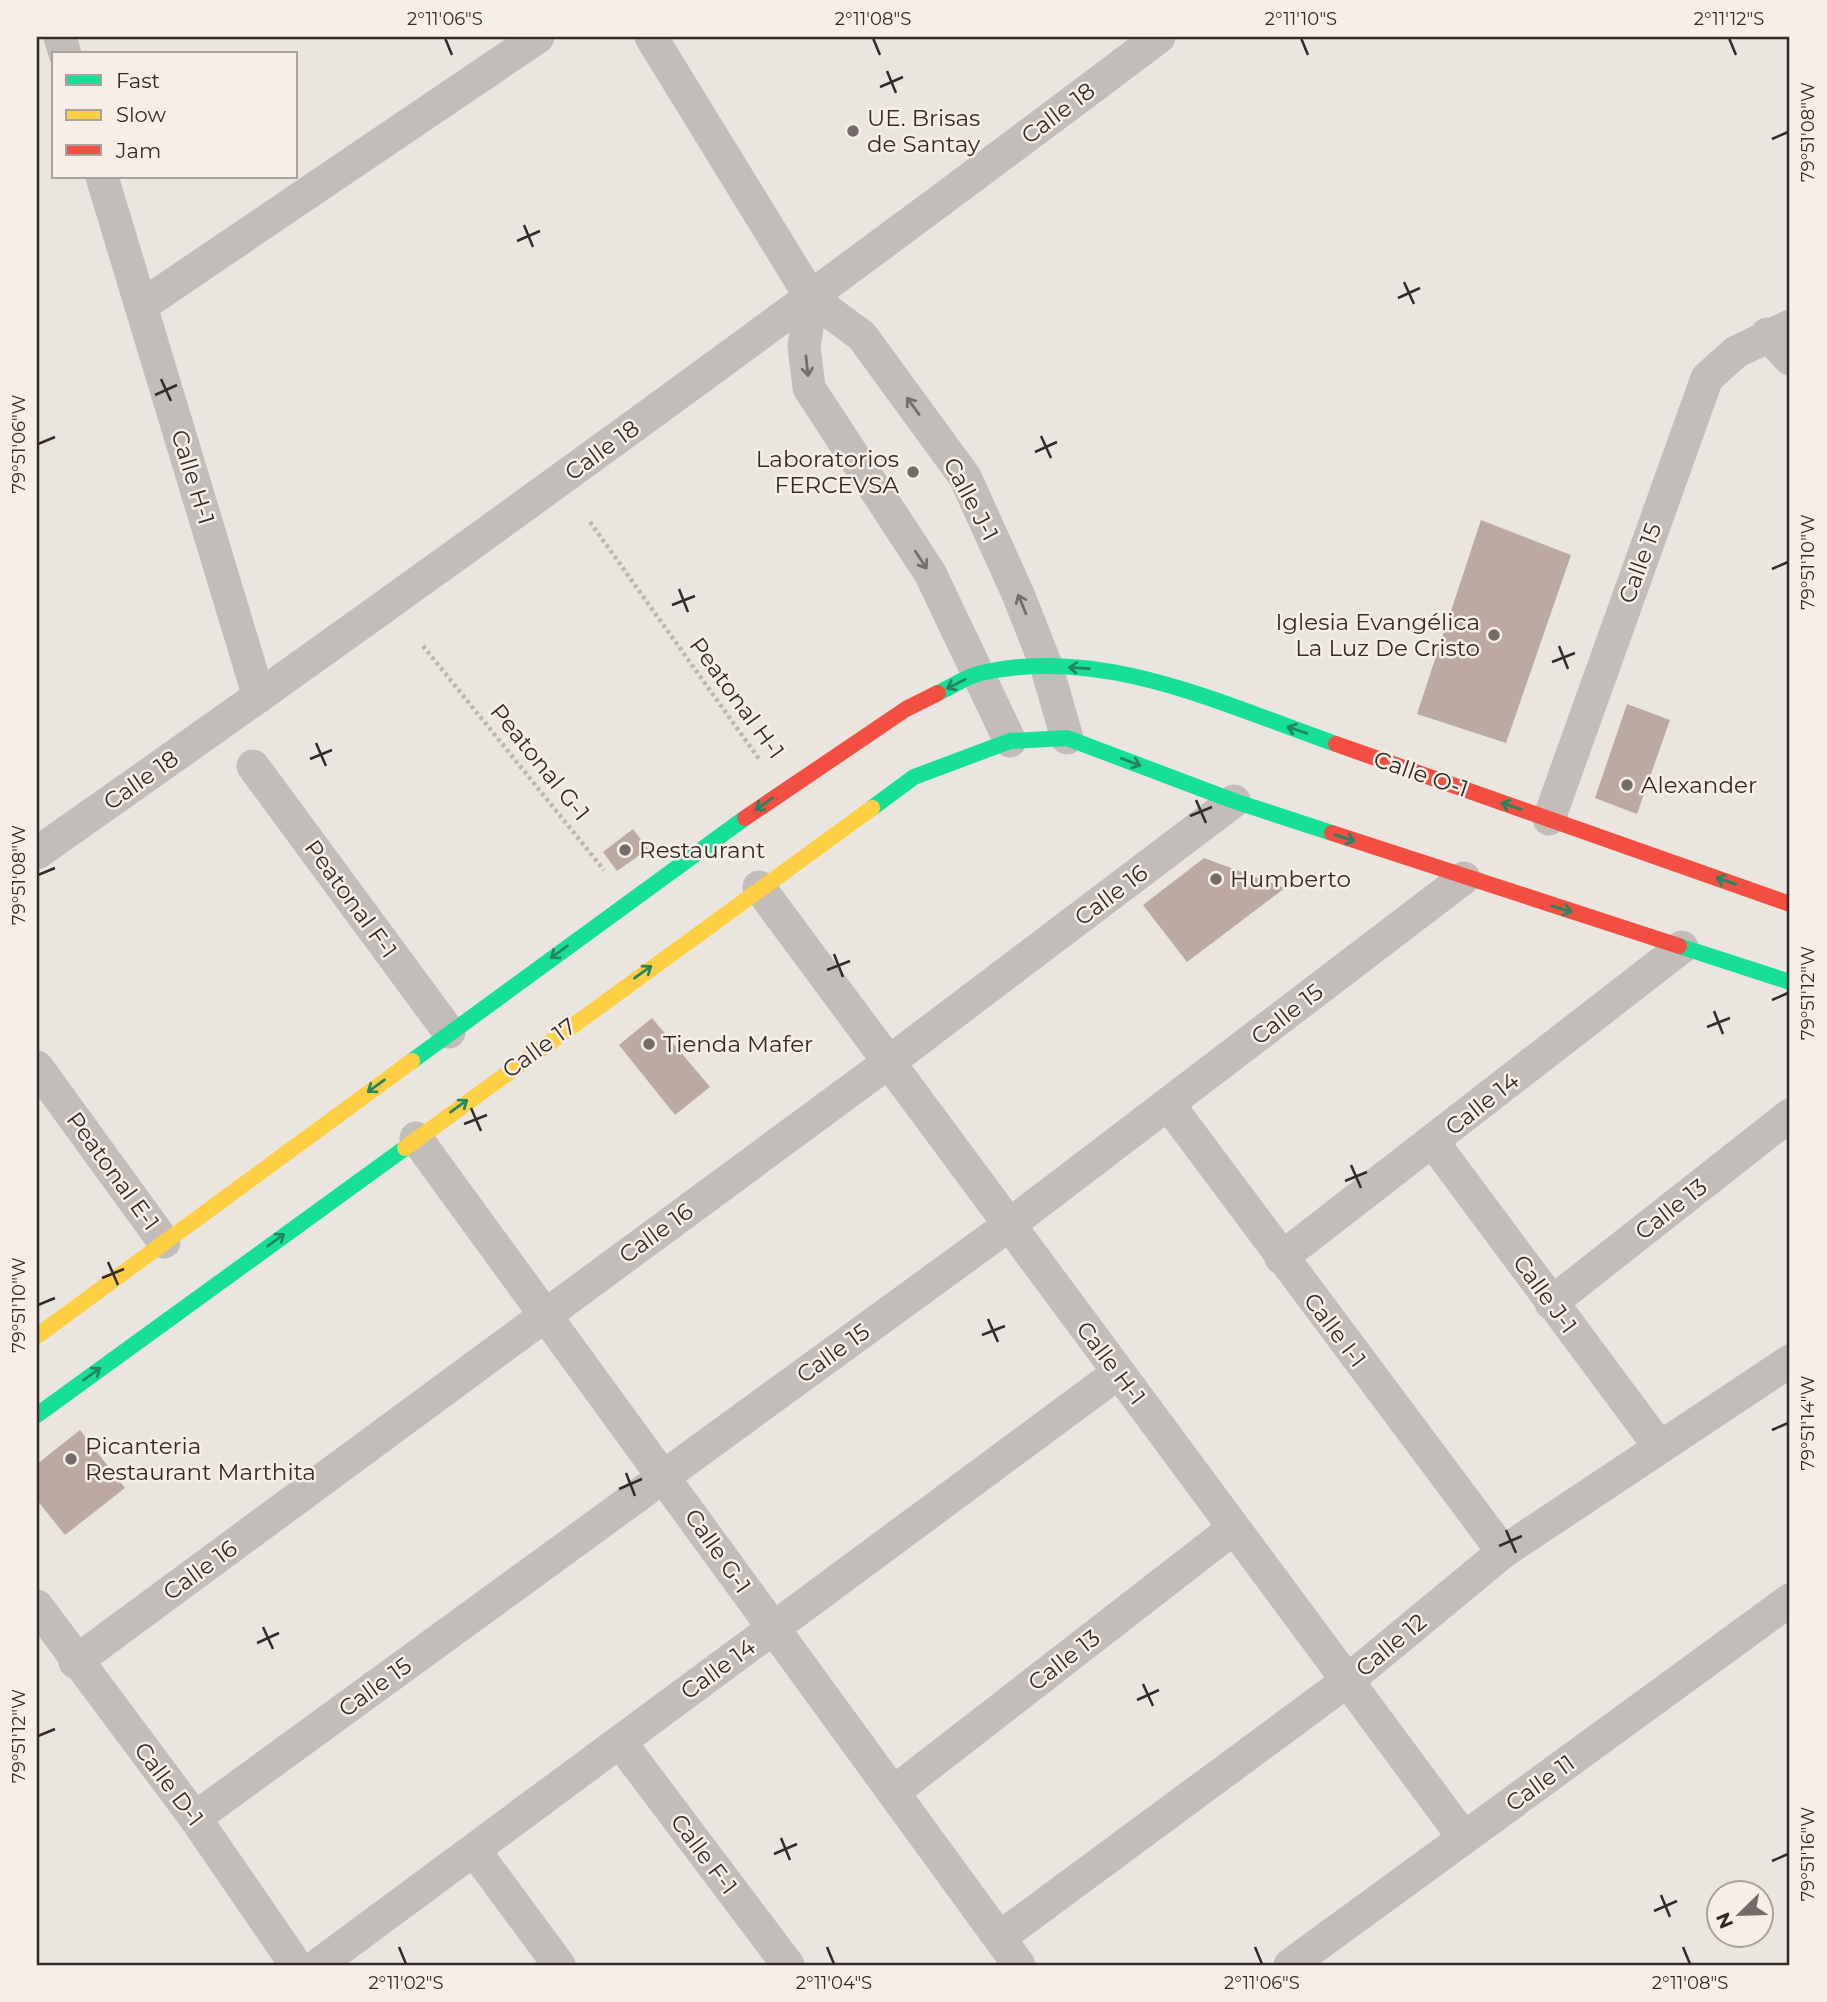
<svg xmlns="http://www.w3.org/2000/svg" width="1827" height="2002" font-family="Montserrat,sans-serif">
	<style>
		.building { fill: #bcaaa2 }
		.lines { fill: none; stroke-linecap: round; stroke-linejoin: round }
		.path { stroke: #bcb6b1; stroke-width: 4.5; stroke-dasharray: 3.5 3.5; stroke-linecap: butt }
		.street { stroke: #c3bdb9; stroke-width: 33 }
		.fast { stroke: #16e098; stroke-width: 16 }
		.slow { stroke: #ffcf43; stroke-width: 16 }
		.jam { stroke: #f24e42; stroke-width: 16 }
		.oneway { stroke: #746d69 }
		.oneway2 { stroke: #248660 }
		.ticks { fill: none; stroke: #332b28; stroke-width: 2.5 }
		.poi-dot { fill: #736c68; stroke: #f7efe7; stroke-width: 2.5 }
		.labels { text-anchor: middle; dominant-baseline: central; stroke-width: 5; stroke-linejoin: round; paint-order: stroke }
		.street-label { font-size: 23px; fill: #332b28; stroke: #f7efe7 }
		.poi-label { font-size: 23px; fill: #332b28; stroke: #f7efe7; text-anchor: start }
		.neatline { fill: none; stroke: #332b28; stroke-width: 2.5 }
		.ticks-label { font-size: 18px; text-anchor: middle; fill: #332b28 }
	</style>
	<rect width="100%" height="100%" fill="#eae5df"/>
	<!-- building -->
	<path class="building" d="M1481,520L1571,555L1506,743L1417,714Z
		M1627,704L1670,720L1637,814L1595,798Z
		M633,829L648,849L617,871L603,852Z
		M1204,858L1285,888L1187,962L1143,905Z
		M652,1018L710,1087L675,1115L619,1045Z
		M80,1430L125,1488L65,1535L37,1500V1464Z"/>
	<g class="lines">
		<!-- path -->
		<path class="path" d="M590,522L759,759
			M423,646L604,870"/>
		<!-- street -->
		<path class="street" d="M60,37L65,54
			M651,37L812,299L862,336L965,477L1018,594L1046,665L1067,738
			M102,177L259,697
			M812,299L804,346L809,388L930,573L1010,741
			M141,306L538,37
			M1767,334L1790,359
			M253,766L449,1032
			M1549,819L1707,378L1736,352L1790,326
			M37,853C416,587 790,315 1159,37
			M759,887L1464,1838
			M37,1067L164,1242
			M1169,1105L1503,1552
			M416,1138L1019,1965
			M1433,1142L1659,1446
			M1281,1258L1682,947
			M1551,1303L1790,1115
			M37,1606L195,1818L296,1965
			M75,1662L889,1062L1234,801
			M620,1742L788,1965
			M895,1791L1234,1528
			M195,1818L1009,1225L1464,878
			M474,1850L559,1965
			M999,1938L1347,1681L1503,1552L1790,1361
			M318,1965L1118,1373
			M1290,1965L1790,1600"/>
		<!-- fast -->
		<path class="fast" d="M938,693C951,687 967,676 981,673C1103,645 1224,705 1336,744
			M872,808L914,777L1010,741L1067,738L1234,801L1332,833
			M1679,946L1790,982
			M412,1061L745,818
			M37,1415L405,1148"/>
		<!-- slow -->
		<path class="slow" d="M405,1148L872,808
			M37,1336L412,1061"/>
		<!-- jam -->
		<path class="jam" d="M1336,744L1790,904
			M745,818L906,709L938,693
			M1332,833L1679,946"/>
	</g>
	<!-- one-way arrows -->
	<defs><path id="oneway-shaft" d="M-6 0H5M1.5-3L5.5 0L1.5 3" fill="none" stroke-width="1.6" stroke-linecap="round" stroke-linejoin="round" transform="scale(1.75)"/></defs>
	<g class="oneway">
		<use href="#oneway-shaft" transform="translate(807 366) rotate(84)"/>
		<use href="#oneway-shaft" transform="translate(913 406) rotate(-126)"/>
		<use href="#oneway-shaft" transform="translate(921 560) rotate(57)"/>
		<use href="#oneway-shaft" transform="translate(1022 604) rotate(-112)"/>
	</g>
	<g class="oneway2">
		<use href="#oneway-shaft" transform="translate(1079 668) rotate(-176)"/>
		<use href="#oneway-shaft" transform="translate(956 684) rotate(153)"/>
		<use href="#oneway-shaft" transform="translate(1297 730) rotate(-161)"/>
		<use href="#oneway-shaft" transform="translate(1131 762) rotate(21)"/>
		<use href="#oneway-shaft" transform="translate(764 804) rotate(145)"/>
		<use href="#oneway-shaft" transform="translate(1511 806) rotate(-161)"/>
		<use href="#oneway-shaft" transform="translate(1345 838) rotate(19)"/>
		<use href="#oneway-shaft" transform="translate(1726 881) rotate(-161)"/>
		<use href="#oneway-shaft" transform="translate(1562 909) rotate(17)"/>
		<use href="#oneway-shaft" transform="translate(559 952) rotate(144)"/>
		<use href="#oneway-shaft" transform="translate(643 972) rotate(-36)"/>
		<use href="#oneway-shaft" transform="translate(376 1086) rotate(144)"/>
		<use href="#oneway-shaft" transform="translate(459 1106) rotate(-36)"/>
		<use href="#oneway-shaft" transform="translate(276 1240) rotate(-36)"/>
		<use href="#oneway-shaft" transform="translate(92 1374) rotate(-36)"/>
	</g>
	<!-- ticks -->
	<path class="ticks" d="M445,38L452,55M873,38L880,55M1301,38L1308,55M1729,38L1736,55M887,71L896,93M880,87L903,77M1772,139L1788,132M524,225L533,247M517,241L540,231M1404,282L1414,304M1398,298L1420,288M161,379L171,401M155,395L177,385M1041,436L1051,458M38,444L55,437M1035,452L1057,442M1772,569L1788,562M679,589L688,612M672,605L695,596M1559,646L1568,669M1552,662L1575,653M316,743L326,766M310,759L332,750M1196,800L1206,823M1190,816L1212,807M38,875L55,868M834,954L843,977M827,970L850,961M1772,1000L1788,993M1714,1011L1723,1034M1707,1027L1730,1018M471,1108L481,1131M464,1124L487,1115M1351,1165L1361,1188M1345,1181L1367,1172M108,1262L118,1285M102,1278L124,1269M38,1305L55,1298M988,1319L998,1342M982,1335L1005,1326M1772,1430L1788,1423M626,1473L635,1496M619,1489L642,1479M1506,1530L1516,1553M1499,1546L1522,1536M263,1627L273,1649M257,1643L279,1633M1143,1684L1153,1706M1137,1700L1159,1690M38,1736L55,1729M781,1838L790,1860M774,1854L797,1844M1772,1861L1788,1854M1661,1895L1670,1917M1654,1911L1677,1901M399,1947L406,1964M827,1947L834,1964M1255,1947L1262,1964M1683,1947L1690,1964"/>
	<!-- markers -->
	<g class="poi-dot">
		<circle cx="853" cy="131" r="7"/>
		<circle cx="913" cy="472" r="7"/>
		<circle cx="1494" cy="635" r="7"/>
		<circle cx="1627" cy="785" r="7"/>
		<circle cx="625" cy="850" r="7"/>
		<circle cx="1216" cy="879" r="7"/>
		<circle cx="649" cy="1044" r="7"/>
		<circle cx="71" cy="1459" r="7"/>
	</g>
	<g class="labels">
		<!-- street labels -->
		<g class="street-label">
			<text transform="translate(1058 113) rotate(-37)">Calle 18</text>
			<text transform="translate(602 450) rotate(-36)">Calle 18</text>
			<text transform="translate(193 477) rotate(73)">Calle H-1</text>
			<text transform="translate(971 499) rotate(62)">Calle J-1</text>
			<text transform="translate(1640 563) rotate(-70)">Calle 15</text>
			<text transform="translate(737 698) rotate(54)">Peatonal H-1</text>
			<text transform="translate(540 762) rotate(51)">Peatonal G-1</text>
			<text transform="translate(1421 774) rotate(19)">Calle O-1</text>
			<text transform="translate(141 780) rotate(-35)">Calle 18</text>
			<text transform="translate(1111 895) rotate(-37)">Calle 16</text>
			<text transform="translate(351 899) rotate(54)">Peatonal F-1</text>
			<text transform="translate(1287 1014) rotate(-38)">Calle 15</text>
			<text transform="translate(539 1048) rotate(-36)">Calle 17</text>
			<text transform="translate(1482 1104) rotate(-38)">Calle 14</text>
			<text transform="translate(113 1171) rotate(54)">Peatonal E-1</text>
			<text transform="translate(1671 1209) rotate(-38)">Calle 13</text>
			<text transform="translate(656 1233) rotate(-36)">Calle 16</text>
			<text transform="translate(1545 1294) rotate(54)">Calle J-1</text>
			<text transform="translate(1335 1330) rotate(53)">Calle I-1</text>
			<text transform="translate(833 1353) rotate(-36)">Calle 15</text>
			<text transform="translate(1111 1363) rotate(53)">Calle H-1</text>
			<text transform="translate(718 1551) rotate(55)">Calle G-1</text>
			<text transform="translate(200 1570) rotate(-36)">Calle 16</text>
			<text transform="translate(1391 1645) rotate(-40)">Calle 12</text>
			<text transform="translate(1064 1660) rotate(-38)">Calle 13</text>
			<text transform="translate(718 1669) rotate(-36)">Calle 14</text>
			<text transform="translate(375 1687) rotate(-36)">Calle 15</text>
			<text transform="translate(1540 1783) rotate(-36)">Calle 11</text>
			<text transform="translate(169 1784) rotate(53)">Calle D-1</text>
			<text transform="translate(704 1854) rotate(53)">Calle F-1</text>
		</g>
		<!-- poi labels -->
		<g class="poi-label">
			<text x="867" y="118">UE. Brisas<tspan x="867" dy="26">de Santay</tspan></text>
			<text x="899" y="459" text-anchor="end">Laboratorios<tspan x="899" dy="26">FERCEVSA</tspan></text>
			<text x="1480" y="622" text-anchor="end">Iglesia Evangélica<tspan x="1480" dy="26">La Luz De Cristo</tspan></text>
			<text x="1641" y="785">Alexander</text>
			<text x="639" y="850">Restaurant</text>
			<text x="1230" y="879">Humberto</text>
			<text x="663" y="1044">Tienda Mafer</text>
			<text x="85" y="1446">Picanteria<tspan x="85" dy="26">Restaurant Marthita</tspan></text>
		</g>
	</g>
	<!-- border -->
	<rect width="1827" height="2002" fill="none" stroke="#f7efe7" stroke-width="77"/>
	<!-- legend -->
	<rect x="52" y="52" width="245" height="126" fill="#f7efe7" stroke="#a9a19b" stroke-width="2"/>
	<rect x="66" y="75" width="35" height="10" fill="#16e098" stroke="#a9a19b" stroke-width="2"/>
	<text x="116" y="88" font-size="21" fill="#332b28">Fast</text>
	<rect x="66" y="110" width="35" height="10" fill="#ffcf43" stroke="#a9a19b" stroke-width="2"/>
	<text x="116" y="122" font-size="21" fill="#332b28">Slow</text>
	<rect x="66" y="145" width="35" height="10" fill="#f24e42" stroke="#a9a19b" stroke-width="2"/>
	<text x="116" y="158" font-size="21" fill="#332b28">Jam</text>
	<!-- north arrow -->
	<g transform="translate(1740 1914) rotate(247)"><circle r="33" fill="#f7efe7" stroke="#a9a19b" stroke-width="2"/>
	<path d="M0-5L12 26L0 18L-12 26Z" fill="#736c68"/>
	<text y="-10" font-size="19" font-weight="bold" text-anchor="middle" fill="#332b28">N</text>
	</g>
	<rect x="38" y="38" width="1750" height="1926" class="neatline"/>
	<g class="ticks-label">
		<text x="445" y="25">2°11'06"S</text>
		<text x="873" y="25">2°11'08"S</text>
		<text x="1301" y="25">2°11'10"S</text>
		<text x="1729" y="25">2°11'12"S</text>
		<text transform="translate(1808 132) rotate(-90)" y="6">79°51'08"W</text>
		<text transform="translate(19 444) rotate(-90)" y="6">79°51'06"W</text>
		<text transform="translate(1808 562) rotate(-90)" y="6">79°51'10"W</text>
		<text transform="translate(19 875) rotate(-90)" y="6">79°51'08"W</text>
		<text transform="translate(1808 993) rotate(-90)" y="6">79°51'12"W</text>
		<text transform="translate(19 1305) rotate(-90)" y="6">79°51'10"W</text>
		<text transform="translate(1808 1423) rotate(-90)" y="6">79°51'14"W</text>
		<text transform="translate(19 1736) rotate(-90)" y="6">79°51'12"W</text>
		<text transform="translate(1808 1854) rotate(-90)" y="6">79°51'16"W</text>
		<text x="406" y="1989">2°11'02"S</text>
		<text x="834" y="1989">2°11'04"S</text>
		<text x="1262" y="1989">2°11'06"S</text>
		<text x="1690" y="1989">2°11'08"S</text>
	</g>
</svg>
